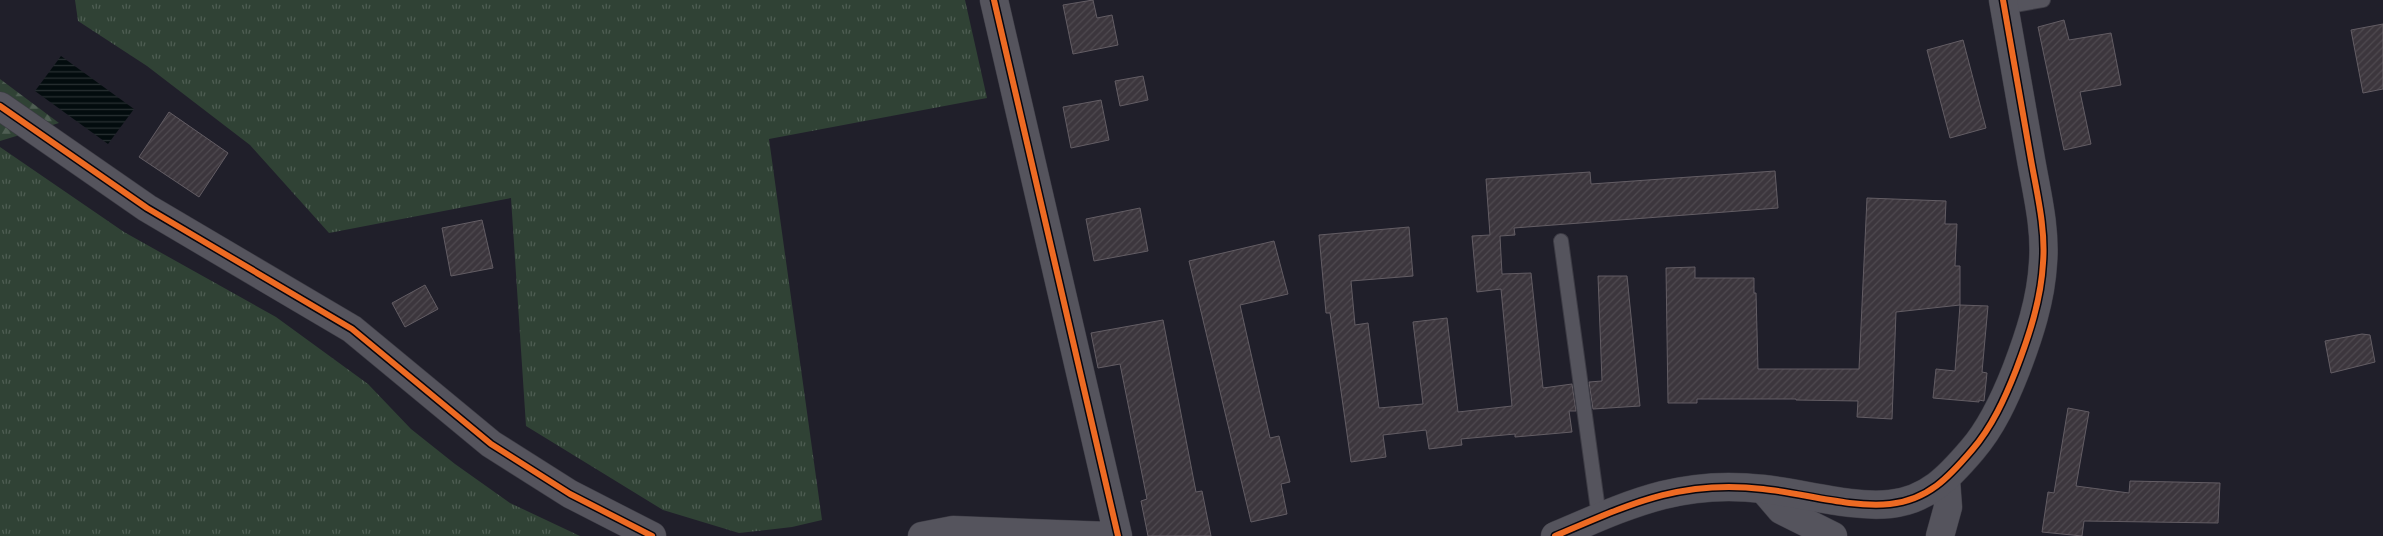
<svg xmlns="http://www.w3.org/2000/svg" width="2383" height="536" font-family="'Times New Roman',serif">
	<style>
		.grass { fill: url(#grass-tufts) }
		.forest { fill: url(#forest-firs) }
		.water { fill: url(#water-rules) }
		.building { fill: url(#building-hatch); stroke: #635d64 }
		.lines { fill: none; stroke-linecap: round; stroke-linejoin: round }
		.service-casing { stroke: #3d3c45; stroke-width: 16 }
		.minor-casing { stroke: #3d3c45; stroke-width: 29 }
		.tertiary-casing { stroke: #3d3c45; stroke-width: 29 }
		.service { stroke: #55545d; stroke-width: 14 }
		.minor { stroke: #55545d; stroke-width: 28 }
		.tertiary { stroke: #55545d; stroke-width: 28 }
		.cycleway-casing { stroke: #08070f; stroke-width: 9 }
		.cycleway { stroke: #ed6a23; stroke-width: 6 }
	</style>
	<defs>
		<pattern id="grass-tufts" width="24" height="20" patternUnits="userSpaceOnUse" patternTransform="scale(1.25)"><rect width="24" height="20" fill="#304235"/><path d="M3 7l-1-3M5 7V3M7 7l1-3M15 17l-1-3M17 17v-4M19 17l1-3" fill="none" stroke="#4f5e53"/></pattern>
		<pattern id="forest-firs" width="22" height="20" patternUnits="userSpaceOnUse" patternTransform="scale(1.25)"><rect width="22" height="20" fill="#304235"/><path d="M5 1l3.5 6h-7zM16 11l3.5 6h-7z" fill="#4f5e53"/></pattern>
		<pattern id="water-rules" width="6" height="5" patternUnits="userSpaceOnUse" patternTransform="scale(1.25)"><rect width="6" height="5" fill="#030c0e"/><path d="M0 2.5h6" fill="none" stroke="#283032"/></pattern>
		<pattern id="building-hatch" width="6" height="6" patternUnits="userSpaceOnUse" patternTransform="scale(1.25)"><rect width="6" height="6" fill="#3c363d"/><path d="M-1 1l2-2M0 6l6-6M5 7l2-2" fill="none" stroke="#4f4a50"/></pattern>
	</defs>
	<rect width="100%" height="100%" fill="#201f2a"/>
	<!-- grass -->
	<path class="grass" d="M75,0H965L987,98L769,139L822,520L792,527L739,533L663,510L526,426L511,198L329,233L250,145L147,66L78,21Z
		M0,147L124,232L276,317L368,384L411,429L455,464L510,503L580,536H0Z"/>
	<!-- forest -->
	<path class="forest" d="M0,79L59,123L0,141Z"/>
	<!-- water -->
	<path class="water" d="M61,56L134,109L108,144L35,91Z"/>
	<!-- building -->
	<path class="building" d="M1093,0L1097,18L1112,15L1118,45L1073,54L1063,5Z
		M2064,20L2069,40L2111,33L2121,85L2080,92L2091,144L2064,150L2038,27Z
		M2383,24V89L2363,93L2351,30Z
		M1963,40L1986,128L1950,138L1927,50Z
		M1143,76L1148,100L1120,106L1115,81Z
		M1101,100L1109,140L1071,148L1063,107Z
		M169,112L228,153L199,197L139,157Z
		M1775,171L1778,208L1514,228L1515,235L1500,236L1502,274L1531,273L1543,388L1572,384L1576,411H1569L1572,432L1515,437V434L1461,439L1462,445L1429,449L1426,430L1383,435L1386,457L1351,462L1330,313H1326L1319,235L1409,227L1413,276L1351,281L1355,325L1368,323L1379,408L1423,404L1413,322L1447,318L1458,412L1512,406L1501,289L1477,292L1472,236L1490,235L1486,179L1590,172L1591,184Z
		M1867,198L1946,201L1945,224H1957L1955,266H1960V305L1896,312L1892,419L1857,417L1858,401L1796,400V399H1697V403H1668L1666,268L1695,267V278H1754V293H1756L1758,369H1859Z
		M1140,208L1148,251L1094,261L1086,219Z
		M482,220L493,268L451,276L442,228Z
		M1274,241L1288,294L1240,305L1270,438L1279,436L1290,482L1281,484L1287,514L1251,522L1189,261Z
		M1598,276H1627L1640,406L1593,409L1589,382L1602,381Z
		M425,285L438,309L405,327L392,303Z
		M1960,305L1988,306L1982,372L1987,373L1984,401L1979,400V402L1933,398L1936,369L1955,371Z
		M1163,320L1196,492L1202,491L1211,536H1148L1141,501L1147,499L1120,364L1098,368L1091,333Z
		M2362,334L2370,335L2375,362L2331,373L2325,341Z
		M2068,408L2089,412L2076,486L2129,493L2130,481L2220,483L2218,523L2084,521L2082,536L2042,532L2048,492L2054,493Z"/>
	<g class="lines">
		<!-- service casing -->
		<g class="service-casing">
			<path id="service" d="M2004,7L2043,0
				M1561,241L1599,517"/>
		</g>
		<!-- minor casing -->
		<g class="minor-casing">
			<path id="minor" d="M994,0L1118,536
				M0,106L147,208L352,329L491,444L570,494L652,536
				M1763,489L1781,510L1833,536
				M922,536L953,530L1110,536
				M1940,536L1948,507L1946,480"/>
		</g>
		<!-- tertiary casing -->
		<g class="tertiary-casing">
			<path id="tertiary" d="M1555,536C1628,505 1680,479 1763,489C1803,493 1850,508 1890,504C1928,500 1949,477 1972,450C1992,427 2005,398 2016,370C2029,336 2041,300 2043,263C2046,227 2036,190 2030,154C2021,103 2012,51 2003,0"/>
		</g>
		<!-- service -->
		<use href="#service" class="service"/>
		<!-- minor -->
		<use href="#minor" class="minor"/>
		<!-- tertiary -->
		<use href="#tertiary" class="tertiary"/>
		<!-- cycleway casing -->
		<g class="cycleway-casing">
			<path id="cycleway" d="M994,0L1118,536
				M0,106L147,208L352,329L491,444L570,494L652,536
				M1555,536C1628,505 1680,479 1763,489C1803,493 1850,508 1890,504C1928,500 1949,477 1972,450C1992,427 2005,398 2016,370C2029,336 2041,300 2043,263C2046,227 2036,190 2030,154C2021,103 2012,51 2003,0"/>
		</g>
		<!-- cycleway -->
		<use href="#cycleway" class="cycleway"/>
	</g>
</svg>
